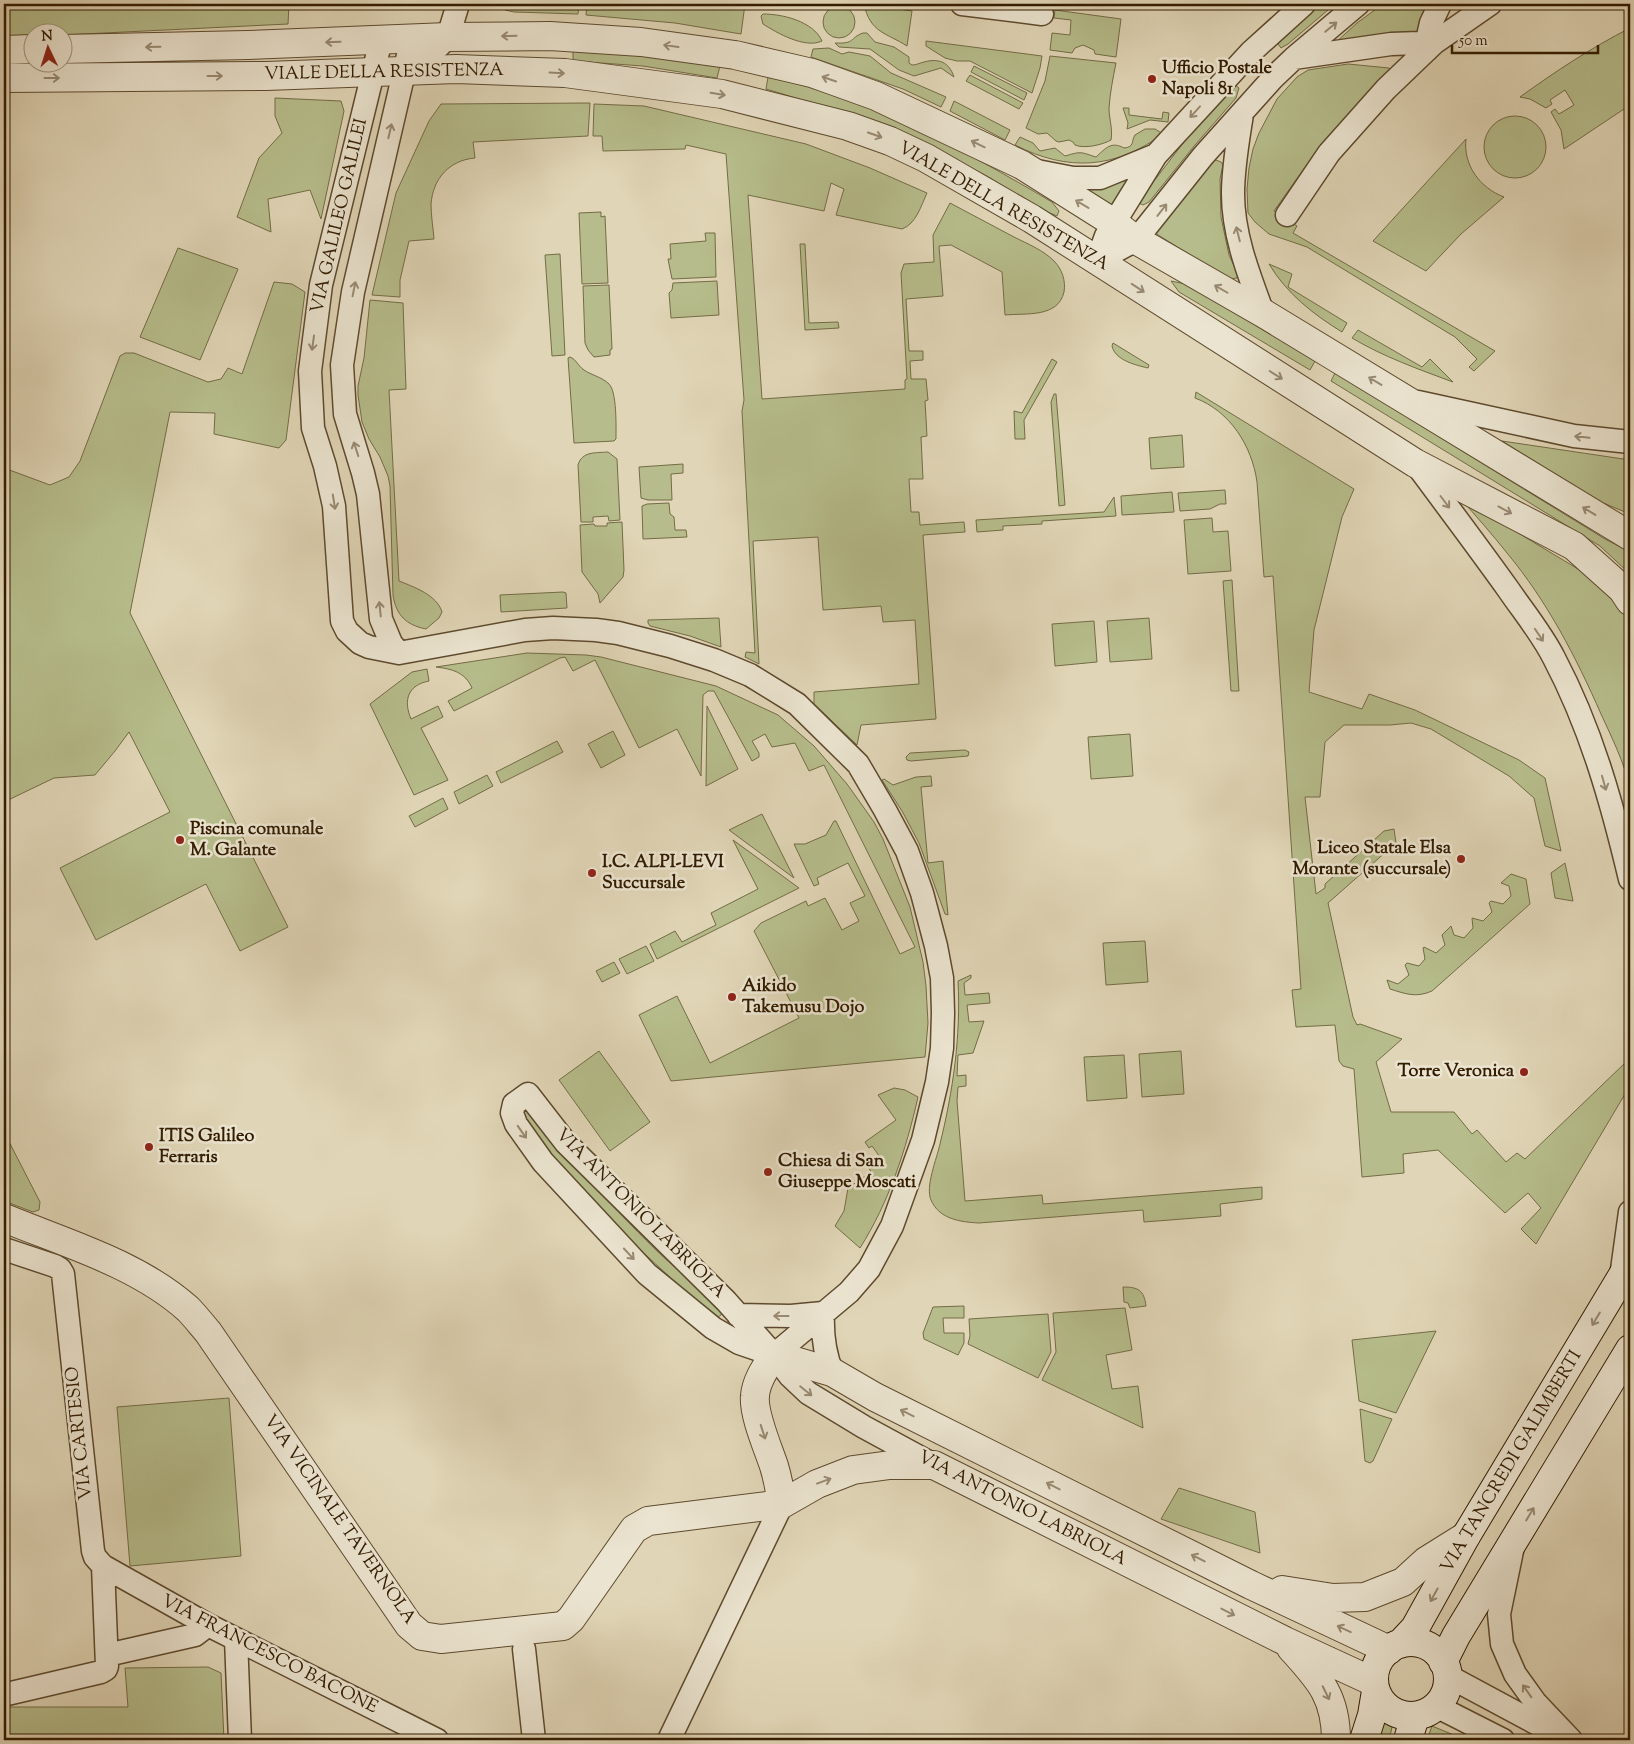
<svg xmlns="http://www.w3.org/2000/svg" width="1634" height="1744" font-family="'Sorts Mill Goudy',serif">
	<style>
		.green { fill: #b6bc8b; stroke: #746c46 }
		.lines { fill: none; stroke-linecap: round; stroke-linejoin: round }
		.minor-casing { stroke: #5e4a2e; stroke-width: 25 }
		.tertiary-casing { stroke: #5e4a2e; stroke-width: 30 }
		.secondary-casing { stroke: #331c00; stroke-width: 30 }
		.minor { stroke: #ebe4d0; stroke-width: 22 }
		.tertiary { stroke: #ebe4d0; stroke-width: 28 }
		.secondary { stroke: #ebe4d0; stroke-width: 28 }
		.oneway { stroke: #988a72 }
		.poi-dot { fill: #8f2418; stroke: #ebe4d0; stroke-width: 2 }
		.labels { text-anchor: middle; dominant-baseline: central; stroke-width: 5; stroke-linejoin: round; paint-order: stroke }
		.poi-label { font-size: 18px; font-weight: bold; fill: #331c00; stroke: #ebe4d0; text-anchor: start }
		.street-label { font-size: 18px; fill: #331c00; stroke: #ebe4d0 }
	</style>
	<rect width="100%" height="100%" fill="#e0d5b6"/>
	<filter id="stains"><feTurbulence type="fractalNoise" baseFrequency=".004" numOctaves="4"/><feColorMatrix values="0 0 0 0 .2 0 0 0 0 .09 0 0 0 0 .02 0 0 0 .5 -.17"/></filter>
	<radialGradient id="worn" r=".72"><stop offset=".6" stop-color="#630" stop-opacity="0"/><stop offset="1" stop-color="#630" stop-opacity=".3"/></radialGradient>
	<!-- green -->
	<path class="green" d="M4,4H289L288,24L63,35L62,32H32V36L4,37Z
		M499,4H579L578,14L514,12L505,10Z
		M587,4H650L675,6L676,4H745L741,34L675,23L586,15Z
		M864,4L912,11L907,46C887,33 870,33 864,4Z
		M1318,4H1335L1288,44L1281,48L1278,44L1282,38Z
		M1383,4H1433L1423,26L1414,36L1334,44L1357,23Z
		M823 22a16 16 0 1 1 32 0a16 16 0 1 1-32 0Z
		M1055,10L1121,19L1116,57L1095,54L1094,50L1083,45L1075,48L1072,53L1050,50L1052,33L1070,35L1071,20L1054,18Z
		M763,14C782,14 813,21 822,41C805,49 777,33 763,24L761,16Z
		M1630,28V105L1564,149L1561,130L1551,112L1555,109L1559,114L1574,105L1565,90L1550,100L1552,104L1546,108L1530,99L1520,97C1556,71 1591,48 1630,28Z
		M863,33H867L875,42L894,47L909,57V63L912,65C917,65 919,63 924,62C939,58 949,62 954,77L941,68L914,76L899,70L870,49L839,47L835,43C856,44 849,38 863,33Z
		M926,41L1042,56L1040,68L1032,93L970,61H957L945,58L926,46Z
		M829,48L842,54L849,52L870,56L891,73L946,97L941,107L903,89L811,57L813,49Z
		M573,51L644,55L720,66L717,78L643,66L573,61Z
		M1050,56L1116,63C1113,78 1110,93 1109,108C1109,119 1113,129 1111,140C1102,145 1084,149 1075,145L1073,142L1069,140L1059,142L1056,141L1047,133L1038,134L1026,128L1045,81Z
		M1348,64L1389,68L1394,73L1320,146L1274,211L1297,226L1293,233L1495,351L1474,371L1469,367L1477,359L1455,337L1307,247L1269,234L1255,222L1248,213L1247,189L1249,168L1253,149L1259,133L1277,99L1297,77L1308,70Z
		M974,66L1027,93L1024,100L971,72Z
		M970,75L1023,103L1019,109L966,81Z
		M768,77C871,99 962,149 1052,202L1059,211L1057,216L1045,211L987,176L925,144L859,117L766,89Z
		M1235,85L1239,88L1236,98L1195,145L1149,202L1143,205L1139,203L1144,194L1187,138Z
		M275,98L341,101L344,111L321,219L310,190L268,199L271,232L237,217L259,158L282,133L275,116Z
		M954,101L1010,130L1005,140L950,111Z
		M590,103L588,136L473,142L475,158C450,160 433,178 431,204C431,215 433,227 434,239L409,241L400,280V297L372,295L396,193L429,121L441,104Z
		M594,104L644,106L806,144L870,168L927,193C921,206 916,224 902,229L836,215L844,189L831,183L824,211L748,195L762,399L905,389V380L907,379L901,273L904,264L934,262L933,235L950,203C971,214 993,226 1014,237C1028,244 1043,250 1054,261C1062,269 1066,281 1064,292C1058,318 1026,313 1005,315L1002,272L951,245L939,246L943,296L906,299L909,351H923V360L910,361L911,379H926L928,400L925,401L927,436L921,437L923,479H909L911,512H919L920,525L964,522L965,532L923,535L936,719L861,725L857,745L814,704V692L919,684L915,620L883,622L881,606L823,610L818,537L753,541L759,664L745,657L746,652L755,653L742,411L744,400L726,154L686,145L685,149L603,151L602,136H593Z
		M1123,108H1129V115L1162,119L1163,112L1169,113L1168,122L1150,120L1127,129L1128,123Z
		M1484 147a31 31 0 1 1 62 0a31 31 0 1 1-62 0Z
		M1145,129H1155L1163,134C1115,169 1068,172 1015,145L1020,137L1033,143L1040,151L1055,148L1065,156C1082,151 1080,152 1096,157C1106,148 1111,141 1124,148C1135,147 1131,141 1135,135Z
		M1466,139C1463,165 1480,188 1504,197L1461,234L1426,271L1373,241Z
		M1216,160L1221,162L1223,165L1220,179L1221,217L1229,255L1238,274L1237,278L1229,279L1155,233L1211,162Z
		M1131,174L1116,209L1076,184Z
		M601,212V217L605,216L608,283L582,284L579,213Z
		M705,233H715L716,277L672,279L668,259H671L670,244L706,241Z
		M800,244H805L809,323L838,322L839,328L805,330Z
		M178,248L238,269L200,360L140,337Z
		M560,254L565,355L552,356L545,255Z
		M1269,264L1292,274L1288,287L1347,323L1342,332C1313,314 1287,294 1269,264Z
		M717,281L719,315L671,318L669,293L672,290L673,283Z
		M1171,281L1186,284L1315,361L1310,370L1179,292Z
		M274,282L292,284L305,292L286,440L279,448L214,434L215,413L170,412L130,613L288,927L240,951L206,884L96,940L60,868L170,812L129,732L115,751L95,775L54,778L4,802V468L50,485L69,477L80,461L120,356L125,353H134L208,382L221,379L228,368L242,374Z
		M609,285L612,349L610,350V355L594,357L588,350L585,343L583,286Z
		M370,300L403,303L406,389L389,390L399,581C414,587 437,595 442,612L439,618L426,629C406,625 396,615 393,595L390,486L388,476L380,457L369,439L362,422L358,395V386L364,358Z
		M1358,330L1422,367L1430,359L1453,382C1418,369 1384,357 1352,338Z
		M1113,343L1149,365L1148,368C1135,365 1115,360 1112,346Z
		M570,357C576,359 578,366 584,370C591,375 602,377 609,384C617,392 616,426 616,439L614,441L574,443L568,358Z
		M1052,359L1057,362L1024,420L1025,439H1015L1014,411L1022,413Z
		M1335,373L1605,539L1630,552V574L1600,546L1331,381Z
		M1196,392L1354,489L1342,517L1314,630L1309,692L1362,709L1369,694L1415,710L1519,760L1545,778L1561,851L1545,846L1534,798L1509,776L1431,729L1411,723L1390,725H1344L1325,742L1320,797H1305L1316,894L1325,888V884L1384,831L1394,829L1396,843L1328,903L1353,1017L1357,1025L1360,1024L1402,1039L1376,1062L1391,1112H1454L1472,1134L1477,1130L1506,1162L1517,1153L1525,1159L1624,1064L1628,1065L1625,1094L1536,1244L1521,1229L1541,1208L1528,1193L1505,1213L1438,1150L1403,1154L1404,1173L1362,1177L1354,1069L1343,1066L1339,1061L1335,1025L1296,1027L1292,990L1301,989L1273,576L1264,577L1257,482C1252,446 1230,411 1195,398Z
		M1054,394H1056L1065,505L1059,506L1051,402Z
		M1182,435L1184,467L1151,469L1149,438Z
		M1502,441L1630,460V514L1596,500Z
		M608,452L617,459L620,520L609,521L608,516L593,517V522H581L578,465C582,451 596,453 608,452Z
		M683,464V473L671,474L672,500H648L641,498L639,467Z
		M1225,490L1226,504H1220L1210,509L1180,511L1178,493Z
		M1172,492L1174,512L1122,515L1121,496Z
		M1114,497L1116,516L1042,521V524L1003,526V530L977,532L976,520L1104,512Z
		M1460,498L1588,575L1619,604L1630,625V788C1624,762 1612,738 1601,714C1576,657 1547,601 1507,553C1492,534 1476,516 1460,498Z
		M669,503L670,514L674,517L675,530H686L687,537L643,539L642,506L647,504Z
		M1212,518L1213,532L1228,531L1231,571L1188,574L1184,520Z
		M622,522L624,570L623,577L600,603L598,594L582,572L580,525L594,524L595,526H607V523Z
		M1232,580L1239,691H1231L1223,581Z
		M563,592L566,593L567,608L501,612L500,595Z
		M719,618L721,647L690,636L650,626L648,623V620Z
		M1149,618L1152,659L1110,662L1107,621Z
		M1094,621L1097,662L1055,666L1052,624Z
		M527,653L586,655L601,657L716,686L778,715L814,746L847,784L874,822L883,839L910,907L923,962L926,986L928,1023L925,1057L671,1081L639,1015L677,996L710,1063L799,1018L754,931L761,923L806,901L808,906L825,898L842,930L859,921L850,903L865,896L848,863L817,878L819,884L814,886L794,844H805L826,835L834,821H836L900,954L915,947L824,765L809,771L795,743L772,747L765,734L752,741L759,753V757L752,761L714,691H708L703,695L701,776L677,729L639,748L595,660L573,671L565,657L560,658L454,711L448,701L472,688C465,672 452,669 436,667Z
		M427,669L429,681C408,685 403,700 411,719L438,706L443,717L421,728L448,780L414,795L370,704L412,672Z
		M707,706L738,769L706,786Z
		M613,731L625,755L601,768L588,744Z
		M1130,734L1133,776L1091,779L1088,737Z
		M557,741L563,752L501,783L496,772Z
		M965,750L969,752L968,756L911,761L907,760L906,757L910,753Z
		M487,775L493,786L459,804L454,792Z
		M931,776L932,786L921,787L928,863L943,861L948,915L945,914L919,843L902,811L882,780L884,779L893,785L916,777Z
		M443,798L448,809L415,827L409,816Z
		M762,814L794,878L729,830Z
		M733,840L799,888L657,959L650,944L675,931L682,942L716,925L711,913L758,889Z
		M1565,863L1573,901L1555,898L1551,873Z
		M1511,874L1526,879L1530,904L1432,991C1416,998 1406,994 1390,989L1387,980L1398,984L1409,975L1405,965L1407,963L1419,966L1425,959L1423,948L1424,947L1436,953L1445,945L1442,935L1451,926L1454,935L1464,938L1473,928L1472,918L1483,921L1492,912L1489,903L1491,901L1503,904L1511,896L1509,886L1501,883Z
		M1145,941L1148,982L1106,985L1103,943Z
		M646,946L654,961L627,974L619,959Z
		M614,962L620,973L602,982L596,971Z
		M971,975V978L964,983L965,995L989,993L990,1003L967,1005L969,1022L984,1021L973,1053L958,1055L957,1076L966,1075V1086L958,1087L957,1101L965,1201L1042,1195L1043,1204L1262,1187V1199L1220,1204L1221,1216L1144,1222L1143,1210L979,1223C960,1222 939,1219 931,1200C925,1187 937,1158 940,1144C953,1091 961,1036 958,981Z
		M599,1051L650,1122L610,1151L559,1080Z
		M1181,1051L1184,1094L1142,1097L1139,1054Z
		M1124,1055L1127,1098L1087,1101L1084,1057Z
		M894,1088L905,1090L918,1097C906,1150 889,1202 860,1248L835,1226L844,1211L848,1188L871,1172L868,1166L880,1157L872,1146L869,1148L865,1142L896,1120L878,1095Z
		M526,1111H529C569,1159 610,1205 655,1249C677,1271 703,1288 722,1312L721,1315L718,1317L715,1316C661,1271 610,1223 564,1171C550,1155 537,1137 524,1120V1113Z
		M4,1132L40,1202L39,1210L33,1212L4,1201Z
		M1123,1287C1138,1287 1144,1290 1146,1306L1130,1308L1128,1303L1124,1302Z
		M964,1306V1318H943L944,1333H964V1343L958,1355L924,1339L923,1333L933,1307Z
		M1125,1308L1132,1350L1106,1355L1112,1389L1138,1386L1143,1428L1042,1380L1056,1352L1053,1313Z
		M1048,1314L1051,1352L1038,1378L968,1344L970,1336L969,1319Z
		M1436,1331L1396,1413L1359,1401L1352,1340Z
		M229,1398L241,1556L130,1566L117,1407Z
		M1360,1409L1392,1419L1373,1461L1370,1463L1365,1461Z
		M1179,1488L1255,1512L1260,1553L1161,1519Z
		M4,1642L10,1707H128L125,1668L208,1667L221,1673L224,1740H211L209,1738H198L197,1740H4Z
		M1388,1721L1393,1723L1389,1740H1378L1384,1723Z
		M1432,1726L1466,1740H1427Z"/>
	<g class="lines">
		<!-- minor casing -->
		<g class="minor-casing">
			<path id="minor" d="M962,4L1042,14
				M381,40L321,285L310,371L313,428L325,466L334,506L342,621L347,631L360,643L369,647L399,653L525,630L553,628L596,630L618,633L670,646L714,660L750,675L797,704L858,764L885,810L907,851L922,893L936,946L942,978L943,1013L942,1048L937,1082L923,1140L892,1226L869,1269L849,1292L774,1355
				M1434,43L1428,36L1431,23L1440,4
				M1294,58L1391,44L1420,43L1427,50
				M403,71L438,47L448,37L458,4
				M1242,114C1238,140 1233,167 1233,194C1233,235 1249,275 1263,313
				M1037,171L1073,178H1100L1156,155
				M1287,215L1329,153L1386,89L1434,43L1490,4
				M1097,261L1136,240L1203,156L1273,78L1294,58L1358,4
				M1097,261L1106,236L1156,155L1251,52L1304,4
				M1418,402L1574,436L1630,442
				M1416,464C1447,506 1478,547 1508,589C1523,611 1542,634 1554,658C1591,728 1612,803 1630,879
				M399,653L391,643L381,619L368,494L363,473L345,414L342,365L353,292L412,38
				M4,1249L55,1266L60,1269L63,1274L93,1551L95,1557L103,1566L107,1666L106,1669L101,1672L7,1694
				M1621,1277L1630,1212
				M823,1313C822,1334 824,1352 832,1372
				M738,1315L791,1316L823,1313
				M774,1355L739,1343L713,1328L647,1274L543,1162L516,1124L512,1113L514,1104L528,1094L566,1143L726,1301L774,1355L790,1376L808,1393L864,1427L934,1465
				M1512,1551L1499,1614L1502,1644L1515,1674L1535,1702L1571,1740
				M103,1566L208,1625L437,1740
				M236,1639L240,1740
				M524,1649L534,1740
				M107,1655L195,1635L208,1625
				M1448,1676L1556,1734
				M1436,1706L1503,1740
				M669,1740L782,1504"/>
		</g>
		<!-- tertiary casing -->
		<g class="tertiary-casing">
			<path id="tertiary" d="M62,49L248,45L448,37L550,36L641,42L735,55L812,73L876,96L1022,165L1114,223L1136,240L1263,313L1630,536
				M4,50L32,49
				M4,78L266,76L456,69L565,73L722,94L848,126L890,141L926,158L1032,219L1415,463L1574,546L1622,589L1630,601
				M4,1218C65,1243 138,1264 188,1309C195,1316 201,1324 208,1332L409,1625L422,1636L441,1639L563,1626L571,1619L634,1529L648,1521L782,1504L817,1484L853,1470L890,1465H934L1285,1641L1374,1682
				M782,1504C780,1491 778,1479 774,1466C768,1448 753,1414 755,1396C756,1381 766,1367 774,1355L832,1372L875,1397L1251,1585L1389,1650
				M1282,1590L1333,1598L1365,1597L1403,1582L1426,1561L1466,1536
				M1291,1648C1319,1679 1336,1696 1336,1740"/>
		</g>
		<!-- secondary casing -->
		<g class="secondary-casing">
			<path id="secondary" d="M1374 1679a37 37 0 1 1 74 0a37 37 0 1 1-74 0Z
				M1400,1644L1415,1628L1466,1536L1630,1263
				M1443,1662L1456,1636L1630,1349
				M1364,1740L1372,1715L1376,1691
				M1408,1740L1415,1716"/>
		</g>
		<!-- minor -->
		<use href="#minor" class="minor"/>
		<!-- tertiary -->
		<use href="#tertiary" class="tertiary"/>
		<!-- secondary -->
		<use href="#secondary" class="secondary"/>
	</g>
	<!-- one-way arrows -->
	<defs><path id="oneway-shaft" d="M-6 0H5M1.5-3L5.5 0L1.5 3" fill="none" stroke-width="1.6" stroke-linecap="round" stroke-linejoin="round" transform="scale(1.25)"/></defs>
	<g class="oneway">
		<use href="#oneway-shaft" transform="translate(1331 27) rotate(-40)"/>
		<use href="#oneway-shaft" transform="translate(509 36) rotate(179)"/>
		<use href="#oneway-shaft" transform="translate(333 42) rotate(178)"/>
		<use href="#oneway-shaft" transform="translate(671 46) rotate(-172)"/>
		<use href="#oneway-shaft" transform="translate(153 47) rotate(179)"/>
		<use href="#oneway-shaft" transform="translate(557 73) rotate(3)"/>
		<use href="#oneway-shaft" transform="translate(215 76)"/>
		<use href="#oneway-shaft" transform="translate(52 78)"/>
		<use href="#oneway-shaft" transform="translate(829 79) rotate(-161)"/>
		<use href="#oneway-shaft" transform="translate(718 94) rotate(9)"/>
		<use href="#oneway-shaft" transform="translate(1195 112) rotate(132)"/>
		<use href="#oneway-shaft" transform="translate(390 131) rotate(-77)"/>
		<use href="#oneway-shaft" transform="translate(875 135) rotate(19)"/>
		<use href="#oneway-shaft" transform="translate(978 144) rotate(-154)"/>
		<use href="#oneway-shaft" transform="translate(1082 204) rotate(-149)"/>
		<use href="#oneway-shaft" transform="translate(1162 210) rotate(-52)"/>
		<use href="#oneway-shaft" transform="translate(1238 234) rotate(-104)"/>
		<use href="#oneway-shaft" transform="translate(1138 288) rotate(33)"/>
		<use href="#oneway-shaft" transform="translate(354 289) rotate(-79)"/>
		<use href="#oneway-shaft" transform="translate(1221 289) rotate(-150)"/>
		<use href="#oneway-shaft" transform="translate(313 343) rotate(98)"/>
		<use href="#oneway-shaft" transform="translate(1276 375) rotate(32)"/>
		<use href="#oneway-shaft" transform="translate(1375 381) rotate(-149)"/>
		<use href="#oneway-shaft" transform="translate(1582 437) rotate(-174)"/>
		<use href="#oneway-shaft" transform="translate(356 449) rotate(-108)"/>
		<use href="#oneway-shaft" transform="translate(334 502) rotate(81)"/>
		<use href="#oneway-shaft" transform="translate(1445 502) rotate(53)"/>
		<use href="#oneway-shaft" transform="translate(1505 510) rotate(28)"/>
		<use href="#oneway-shaft" transform="translate(1589 511) rotate(-149)"/>
		<use href="#oneway-shaft" transform="translate(380 609) rotate(-96)"/>
		<use href="#oneway-shaft" transform="translate(1539 635) rotate(56)"/>
		<use href="#oneway-shaft" transform="translate(1604 783) rotate(74)"/>
		<use href="#oneway-shaft" transform="translate(522 1132) rotate(55)"/>
		<use href="#oneway-shaft" transform="translate(629 1254) rotate(47)"/>
		<use href="#oneway-shaft" transform="translate(781 1316) rotate(180)"/>
		<use href="#oneway-shaft" transform="translate(1596 1319) rotate(121)"/>
		<use href="#oneway-shaft" transform="translate(806 1391) rotate(39)"/>
		<use href="#oneway-shaft" transform="translate(907 1413) rotate(-153)"/>
		<use href="#oneway-shaft" transform="translate(763 1432) rotate(72)"/>
		<use href="#oneway-shaft" transform="translate(824 1481) rotate(-20)"/>
		<use href="#oneway-shaft" transform="translate(1053 1486) rotate(-153)"/>
		<use href="#oneway-shaft" transform="translate(1530 1514) rotate(-59)"/>
		<use href="#oneway-shaft" transform="translate(1198 1558) rotate(-153)"/>
		<use href="#oneway-shaft" transform="translate(1434 1595) rotate(119)"/>
		<use href="#oneway-shaft" transform="translate(1228 1612) rotate(27)"/>
		<use href="#oneway-shaft" transform="translate(1344 1629) rotate(-155)"/>
		<use href="#oneway-shaft" transform="translate(1527 1691) rotate(-125)"/>
		<use href="#oneway-shaft" transform="translate(1326 1693) rotate(64)"/>
	</g>
	<!-- markers -->
	<g class="poi-dot">
		<circle cx="1152" cy="79" r="5"/>
		<circle cx="180" cy="840" r="5"/>
		<circle cx="1461" cy="859" r="5"/>
		<circle cx="592" cy="873" r="5"/>
		<circle cx="732" cy="997" r="5"/>
		<circle cx="1524" cy="1072" r="5"/>
		<circle cx="149" cy="1147" r="5"/>
		<circle cx="768" cy="1172" r="5"/>
	</g>
	<g class="labels">
		<!-- poi labels -->
		<g class="poi-label">
			<text x="1162" y="69">Ufficio Postale<tspan x="1162" dy="21">Napoli 81</tspan></text>
			<text x="190" y="830">Piscina comunale<tspan x="190" dy="21">M. Galante</tspan></text>
			<text x="1451" y="849" text-anchor="end">Liceo Statale Elsa<tspan x="1451" dy="21">Morante (succursale)</tspan></text>
			<text x="602" y="863">I.C. ALPI-LEVI<tspan x="602" dy="21">Succursale</tspan></text>
			<text x="742" y="987">Aikido<tspan x="742" dy="21">Takemusu Dojo</tspan></text>
			<text x="1514" y="1072" text-anchor="end">Torre Veronica</text>
			<text x="159" y="1137">ITIS Galileo<tspan x="159" dy="21">Ferraris</tspan></text>
			<text x="778" y="1162">Chiesa di San<tspan x="778" dy="21">Giuseppe Moscati</tspan></text>
		</g>
		<!-- street labels -->
		<g class="street-label">
			<text transform="translate(384 73) rotate(-1)">VIALE DELLA RESISTENZA</text>
			<text transform="translate(1003 207) rotate(30)">VIALE DELLA RESISTENZA</text>
			<text transform="translate(340 216) rotate(-77)">VIA GALILEO GALILEI</text>
			<text transform="translate(640 1214) rotate(45)">VIA ANTONIO LABRIOLA</text>
			<text transform="translate(80 1433) rotate(-96)">VIA CARTESIO</text>
			<text transform="translate(1512 1462) rotate(-59)">VIA TANCREDI GALIMBERTI</text>
			<text transform="translate(1022 1509) rotate(27)">VIA ANTONIO LABRIOLA</text>
			<text transform="translate(339 1520) rotate(55)">VIA VICINALE TAVERNOLA</text>
			<text transform="translate(269 1655) rotate(27)">VIA FRANCESCO BACONE</text>
		</g>
	</g>
	<!-- margin -->
	<rect width="1634" height="1744" fill="none" stroke="#e0d5b6" stroke-width="20"/>
	<rect x="5" y="5" width="1624" height="1734" fill="none" stroke="#331c00" stroke-width="2.5"/>
	<rect x="10" y="10" width="1614" height="1724" fill="none" stroke="#331c00"/>
	<!-- north arrow -->
	<g transform="translate(48 48) rotate(356)"><circle r="24" fill="#ebe4d0" stroke="#a1947d"/>
	<path d="M0-4L9 19L0 12L-9 19Z" fill="#8f2418"/>
	<text y="-8" font-size="14" font-weight="bold" text-anchor="middle" fill="#331c00">N</text>
	</g>
	<!-- scale -->
	<path d="M1452 45v8h146v-8" fill="none" stroke="#331c00" stroke-width="2.5"/>
	<text x="1459" y="45" font-size="15" fill="#331c00" stroke="#ebe4d0" stroke-width="4" paint-order="stroke">50 m</text>
	<rect width="100%" height="100%" filter="url(#stains)"/>
	<rect width="100%" height="100%" fill="url(#worn)"/>
</svg>
